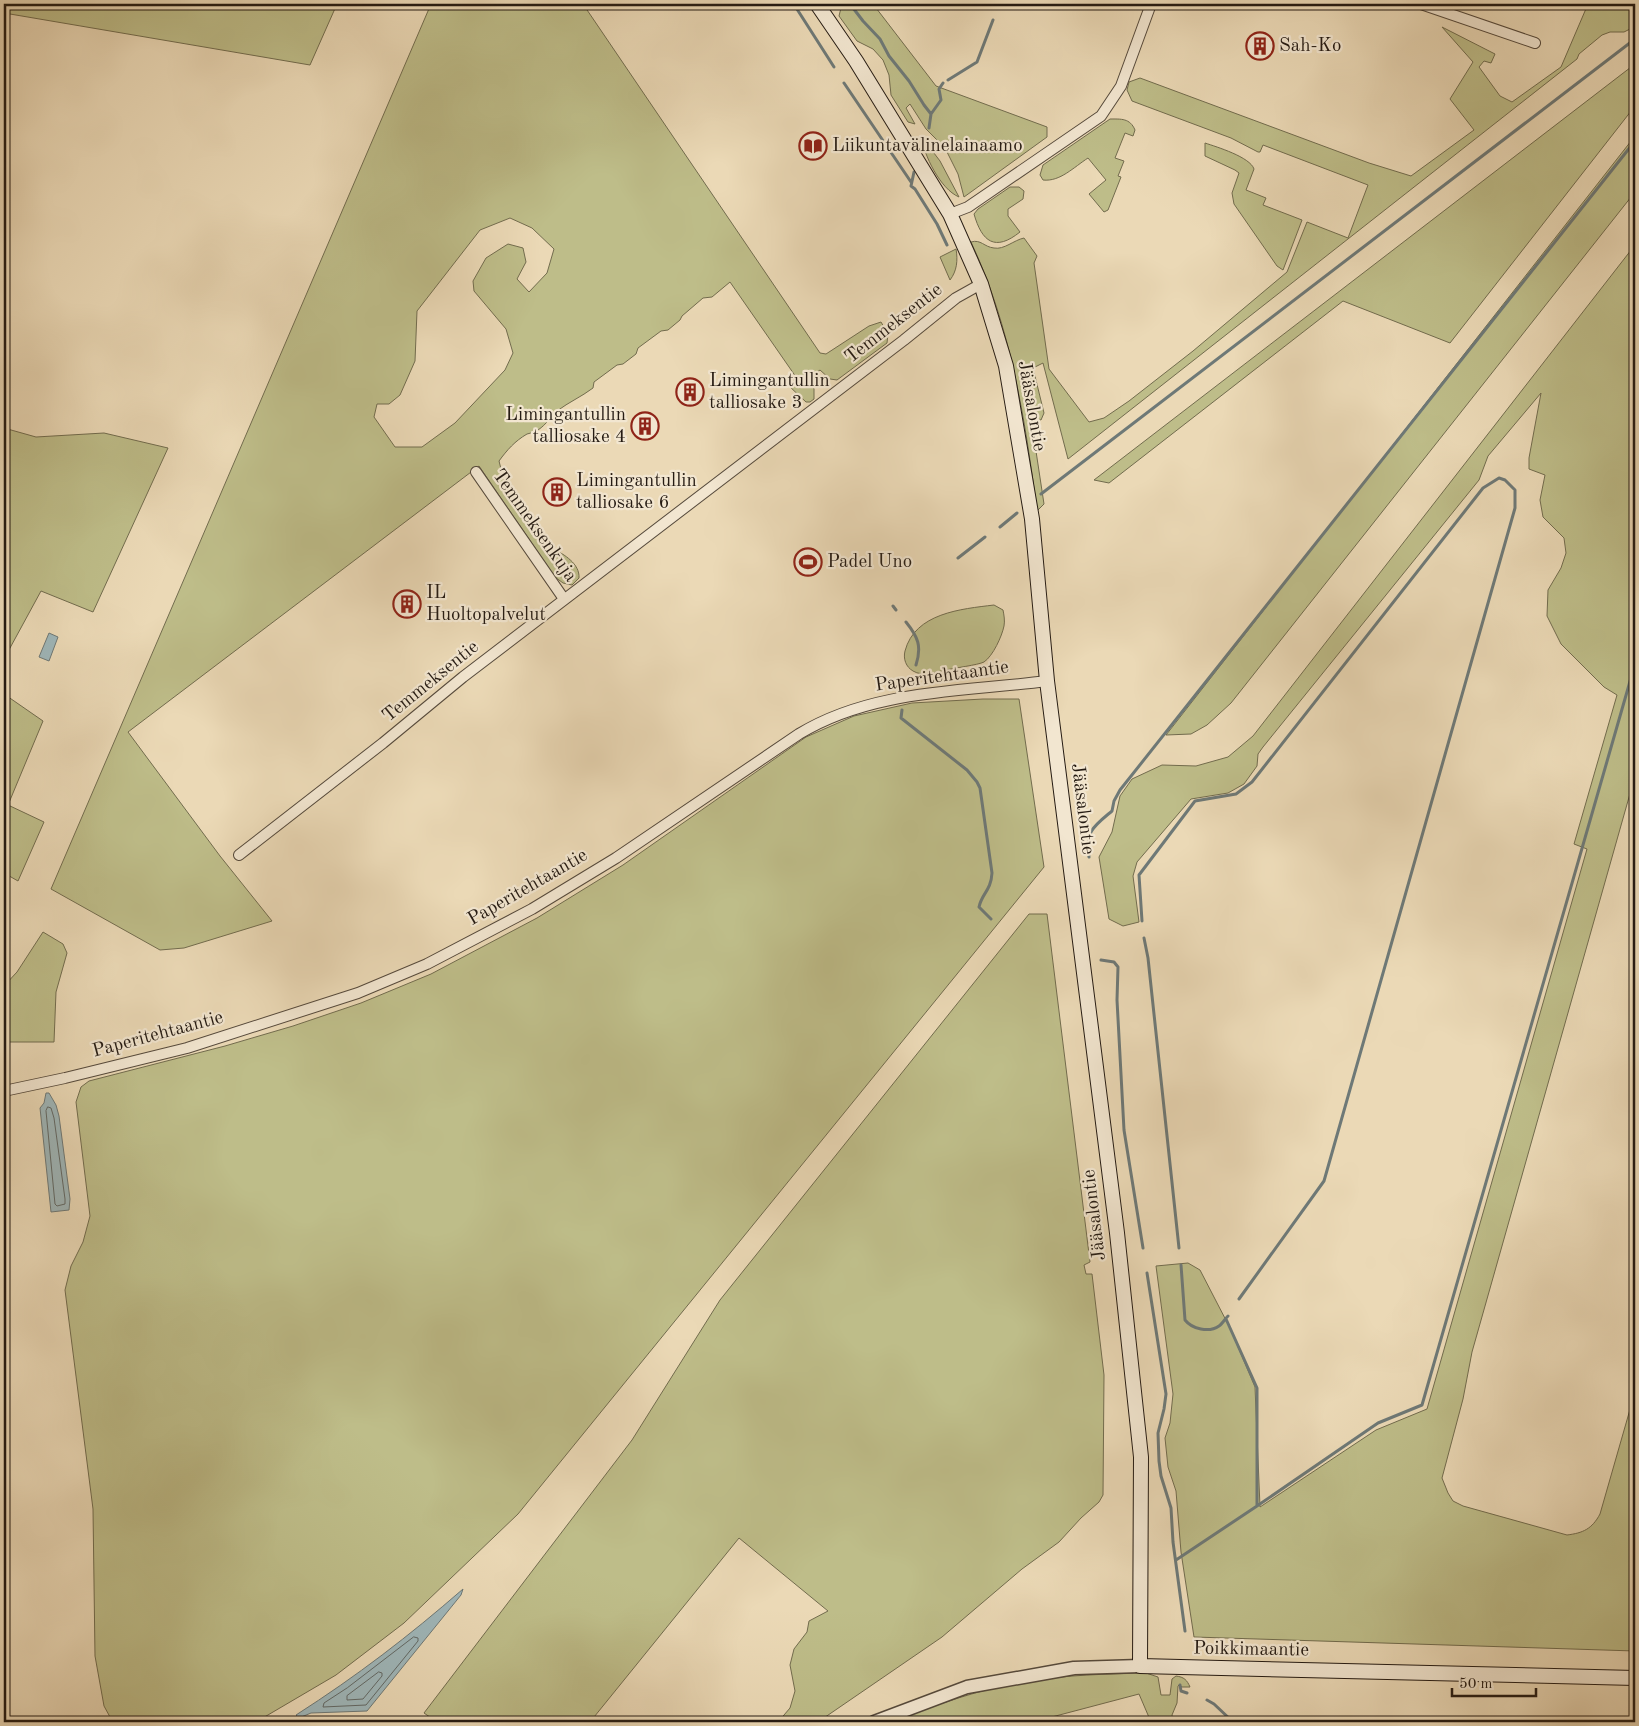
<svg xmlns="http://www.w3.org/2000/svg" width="1639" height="1726" font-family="'Old Standard TT',serif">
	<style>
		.green { fill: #bebd89; stroke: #726c4e; fill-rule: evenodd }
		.water { fill: #9fb7ba; stroke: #6e7977 }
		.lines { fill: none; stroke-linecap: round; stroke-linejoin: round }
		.shore { stroke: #626966; stroke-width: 1 }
		.stream { stroke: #6e7977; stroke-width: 3 }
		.minor-casing { stroke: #564a3c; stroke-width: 12 }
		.tertiary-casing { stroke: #564a3c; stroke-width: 15 }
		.secondary-casing { stroke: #251b13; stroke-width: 16 }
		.minor { stroke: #f2e6d0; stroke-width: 10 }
		.tertiary { stroke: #f2e6d0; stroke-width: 12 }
		.secondary { stroke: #f2e6d0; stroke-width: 14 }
		.labels { text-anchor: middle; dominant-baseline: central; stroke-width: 4.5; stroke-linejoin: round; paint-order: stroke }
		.poi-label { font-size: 19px; fill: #251b13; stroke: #f2e6d0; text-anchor: start }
		.street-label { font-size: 19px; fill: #251b13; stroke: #f2e6d0 }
	</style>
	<rect width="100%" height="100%" fill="#ebd9b6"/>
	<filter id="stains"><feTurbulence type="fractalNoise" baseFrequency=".004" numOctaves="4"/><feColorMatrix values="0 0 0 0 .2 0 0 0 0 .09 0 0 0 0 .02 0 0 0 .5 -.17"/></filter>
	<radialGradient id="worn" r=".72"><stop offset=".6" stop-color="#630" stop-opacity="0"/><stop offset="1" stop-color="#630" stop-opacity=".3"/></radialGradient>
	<!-- green -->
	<path class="green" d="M4,4H337L310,65L10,14L4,15Z
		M431,4H583L820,353L826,354L869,326L881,322L888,334L887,343L837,380L830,379L820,370L809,378L814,389V399L810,402H806L789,386V383L796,377L730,282L712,297L703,298L682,316L680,320L668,330L661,331L638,348L636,354L623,364L617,365L594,382L593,388C581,397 569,402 557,411C550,417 547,424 538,430C535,432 531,433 527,434C515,441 507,450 499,461L501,469L553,549C564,554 580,564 579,578L572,585L563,583L555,577L479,466L128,732L220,856L272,921L184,948L160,950L51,889ZM510,218L532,228L554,249L547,273L529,292L517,279L526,262L523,248L508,244L486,258L473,281L474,291L506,329L513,353L505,370L455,423L422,447H395L374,417L377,404H389L400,395L415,361L417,311L480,230Z
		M842,4H873L936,86L1047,127V137L964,197L958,174L945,148L926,129L910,104L906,108L915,124L908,122L891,95L889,75L883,60L873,49L857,41L839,16Z
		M1588,4H1635V20L1630,29L1624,32H1610L1602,35L1579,54L1577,59L1068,459L1043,363L1033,368L1044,413L1041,420L1037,419L1029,405L1044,504L1037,511C1025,419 1011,327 971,242C981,239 984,247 994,248C1004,250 1014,240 1024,238L1037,256L1034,263L1049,369L1089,422L1104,418L1129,401L1193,351L1287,272L1307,222L1348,238L1368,185L1263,145L1260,152H1258L1231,138L1132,101L1127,90L1129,82L1140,78L1369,163L1411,176L1474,130L1450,99L1473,62L1442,27L1495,54L1491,63L1484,61L1479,67L1500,96L1512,102L1561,67Z
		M1635,64V106L1450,343L1343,301L1109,483L1094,480Z
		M1110,119C1121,119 1130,118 1135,130L1133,136L1125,133L1115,158L1124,161L1118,176L1121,177L1108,210L1104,212L1089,194L1106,180L1088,158C1074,167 1060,182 1043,180L1040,175L1043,165Z
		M921,136L940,161L959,197C940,189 924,155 921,136Z
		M1635,136V192L1231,703L1207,725L1191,734L1166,735Z
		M1205,143C1217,147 1250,157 1254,169L1246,190L1266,198L1263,205L1302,220L1283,270L1277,266L1234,204L1232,193L1239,173L1235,170L1205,156Z
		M1010,187H1019L1024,191L1023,199L1008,209V216L1020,232C995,252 982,242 974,214L978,209Z
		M1635,245V776L1472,1352L1463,1399L1442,1478L1448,1493L1453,1501L1463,1506L1567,1535C1583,1533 1592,1529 1600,1514L1635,1392V1651L1194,1637L1181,1552L1176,1491L1168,1467L1165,1438L1170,1423L1173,1394L1156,1266L1188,1263L1200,1270L1230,1328L1255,1387L1260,1507L1376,1430L1427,1409L1587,849L1574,844L1617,695L1604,687L1561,644L1547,616L1548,590L1561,568L1566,553L1564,538L1543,517L1540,500L1545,475L1529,469V458L1541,393L1488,456L1479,480L1263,747L1258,754L1257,766L1244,784L1228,793L1191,799L1137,862L1133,876L1139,922L1123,926L1109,919L1099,857L1112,832L1120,796L1132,779L1162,765L1196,766L1228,757L1253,736Z
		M956,249C958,260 957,271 950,280L940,257Z
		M4,428L36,437L104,433L168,448L93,612L41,591L4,659Z
		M994,605L1003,610C1004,615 1005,621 1004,626C1002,636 993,656 984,662C978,665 954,668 946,670C935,672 923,677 913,671C906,667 903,659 905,651C915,613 961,609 994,605Z
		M4,694L43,721L8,805L44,822L18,881L4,873Z
		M983,699H1019L1044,867L518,1514L404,1623L336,1675L256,1722H117L110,1717L104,1706L95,1656L93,1509L65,1290L71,1266L83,1242L90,1216L76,1102L81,1087L89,1081L225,1046L293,1026L361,1003L431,974L537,918L623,865L806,737L854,716L912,703Z
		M1029,914H1047L1090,1262L1084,1265L1086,1274H1092L1104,1375L1103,1495L1099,1502L1081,1518L1059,1542L1022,1569L942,1637L818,1722H778L790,1708L795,1691L790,1665L794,1649L807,1632L809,1621L828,1611L739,1538L590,1722H437L424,1713L632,1440L720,1300Z
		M43,932L63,944L67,953L56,992L54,1042H4V986L17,972Z
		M1146,1673L1158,1677L1161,1695H1170L1172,1679L1176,1676C1184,1677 1187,1680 1190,1687H1182L1179,1685L1178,1686L1177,1703L1172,1715L1173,1722H1151L1139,1694L1048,1718L1018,1722H891C935,1705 980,1689 1027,1681C1066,1675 1106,1674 1146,1673Z"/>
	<!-- water -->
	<path class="water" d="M49,633L58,637L49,661L39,657Z
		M46,1093H49L56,1105L59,1116L70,1199L69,1210L51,1212L40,1108L44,1103Z
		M463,1589L461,1595L367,1711L311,1713L299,1718L296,1715C357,1676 409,1636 463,1589Z"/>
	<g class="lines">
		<!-- shore -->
		<path class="shore" d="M48,1107L51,1108L54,1118L65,1199V1204L57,1206L55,1204L46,1111Z
			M414,1637L418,1638V1641L366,1705L323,1707L324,1703L347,1688Z
			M379,1672L382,1673V1676L363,1699L347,1700V1696Z"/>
		<!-- stream -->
		<path class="stream" d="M850,4L863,21L880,39L889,56L909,81L924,105L931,114
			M795,6L834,67
			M948,80L977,62L993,20
			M844,83L911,182
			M929,128L931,114L941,100L939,89L943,83
			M914,172L911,186L915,189L937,224L947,245
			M1041,494L1635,39
			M1000,527L1017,513
			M958,558L985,537
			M893,606L896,610
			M906,622C918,637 922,646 916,665
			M902,710L901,718L967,770L977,782L980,788L992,873C991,891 982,893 979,907L991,919
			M1089,857C1085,831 1094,826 1112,811L1114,801L1120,790L1635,141
			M1142,921L1139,875L1195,801L1236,794L1252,782L1483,488L1499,478L1505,480L1515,490V508L1324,1181L1239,1299
			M1144,938L1148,958L1179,1248
			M1101,960L1114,962L1118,967L1117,1000L1124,1130L1143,1248
			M1181,1265L1185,1320C1192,1329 1209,1333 1219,1326C1222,1324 1225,1319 1228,1316
			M1147,1273L1166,1394L1164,1409L1158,1433L1159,1461L1161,1476L1171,1508L1173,1542L1185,1631
			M1257,1506L1378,1423L1422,1405L1635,664
			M1176,1560L1257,1506V1388L1226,1319
			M1180,1685L1181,1691L1187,1693
			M1207,1700L1214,1704L1232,1721"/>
		<!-- minor casing -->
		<g class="minor-casing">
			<path id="minor" d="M1421,4L1535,43
				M950,214L968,207L1101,116L1121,86L1151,4
				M476,472L564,599
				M239,855L383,743L463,677L904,340L956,298L981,284
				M4,1091L65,1078L187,1048L358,993L427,964L532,909L616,858L799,734C873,689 963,692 1047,681"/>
		</g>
		<!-- tertiary casing -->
		<g class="tertiary-casing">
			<path id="tertiary" d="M874,1722L967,1687L1074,1668L1140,1666"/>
		</g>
		<!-- secondary casing -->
		<g class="secondary-casing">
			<path id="secondary" d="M817,4L856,61L950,214L981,284L1006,366L1032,519L1047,681L1117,1233L1141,1457L1140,1666L1635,1678"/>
		</g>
		<!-- minor -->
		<use href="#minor" class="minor"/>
		<!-- tertiary -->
		<use href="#tertiary" class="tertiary"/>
		<!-- secondary -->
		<use href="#secondary" class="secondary"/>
	</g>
	<!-- icons -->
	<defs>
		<g id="building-ring" transform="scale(1.4375)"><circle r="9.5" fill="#f2e6d0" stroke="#8f2418" stroke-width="1.5"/><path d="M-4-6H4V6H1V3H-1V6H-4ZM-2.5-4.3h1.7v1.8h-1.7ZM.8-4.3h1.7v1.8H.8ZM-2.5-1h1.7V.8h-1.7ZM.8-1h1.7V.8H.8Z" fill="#8f2418"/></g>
		<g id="library-ring" transform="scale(1.4375)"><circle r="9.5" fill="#f2e6d0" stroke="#8f2418" stroke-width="1.5"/><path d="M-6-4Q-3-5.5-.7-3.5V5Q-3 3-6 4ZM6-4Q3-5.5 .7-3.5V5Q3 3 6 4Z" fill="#8f2418"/></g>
		<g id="stadium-ring" transform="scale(1.4375)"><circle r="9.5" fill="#f2e6d0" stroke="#8f2418" stroke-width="1.5"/><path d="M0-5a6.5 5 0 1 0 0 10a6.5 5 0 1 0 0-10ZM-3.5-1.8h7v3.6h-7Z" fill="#8f2418"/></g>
	</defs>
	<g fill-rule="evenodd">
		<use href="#building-ring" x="1260" y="46"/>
		<use href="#library-ring" x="813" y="146"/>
		<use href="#building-ring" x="690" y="392"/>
		<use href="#building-ring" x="645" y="426"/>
		<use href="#building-ring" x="557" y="492"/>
		<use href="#stadium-ring" x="808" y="562"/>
		<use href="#building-ring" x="407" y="604"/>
	</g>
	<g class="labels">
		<!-- poi labels -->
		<g class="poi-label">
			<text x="1279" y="46">Sah-Ko</text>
			<text x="832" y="146">Liikuntavälinelainaamo</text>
			<text x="709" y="381">Limingantullin<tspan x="709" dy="22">talliosake 3</tspan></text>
			<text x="626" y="415" text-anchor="end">Limingantullin<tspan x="626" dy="22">talliosake 4</tspan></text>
			<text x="576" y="481">Limingantullin<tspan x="576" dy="22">talliosake 6</tspan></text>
			<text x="827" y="562">Padel Uno</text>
			<text x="426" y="593">IL<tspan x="426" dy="22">Huoltopalvelut</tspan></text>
		</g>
		<!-- street labels -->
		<g class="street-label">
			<text transform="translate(894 324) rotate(-38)">Temmeksentie</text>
			<text transform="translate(1031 406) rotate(80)">Jääsalontie</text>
			<text transform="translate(534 526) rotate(55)">Temmeksenkuja</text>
			<text transform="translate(942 677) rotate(-8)">Paperitehtaantie</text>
			<text transform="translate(431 682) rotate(-39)">Temmeksentie</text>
			<text transform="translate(1082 809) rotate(83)">Jääsalontie</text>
			<text transform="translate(528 888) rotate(-30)">Paperitehtaantie</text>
			<text transform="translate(158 1035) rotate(-15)">Paperitehtaantie</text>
			<text transform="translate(1095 1215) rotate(-97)">Jääsalontie</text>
			<text transform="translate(1251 1650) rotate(1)">Poikkimaantie</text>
		</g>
	</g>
	<!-- margin -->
	<rect width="1639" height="1726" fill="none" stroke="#ebd9b6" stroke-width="20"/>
	<rect x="5" y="5" width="1629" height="1716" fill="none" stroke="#251b13" stroke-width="2.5"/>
	<rect x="10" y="10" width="1619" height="1706" fill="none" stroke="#251b13"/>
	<!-- scale -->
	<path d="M1452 1688v8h84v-8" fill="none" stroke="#251b13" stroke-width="2.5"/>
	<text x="1459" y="1688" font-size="15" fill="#251b13" stroke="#f2e6d0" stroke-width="4" paint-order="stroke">50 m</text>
	<rect width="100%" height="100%" filter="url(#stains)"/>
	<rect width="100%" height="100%" fill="url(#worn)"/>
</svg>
